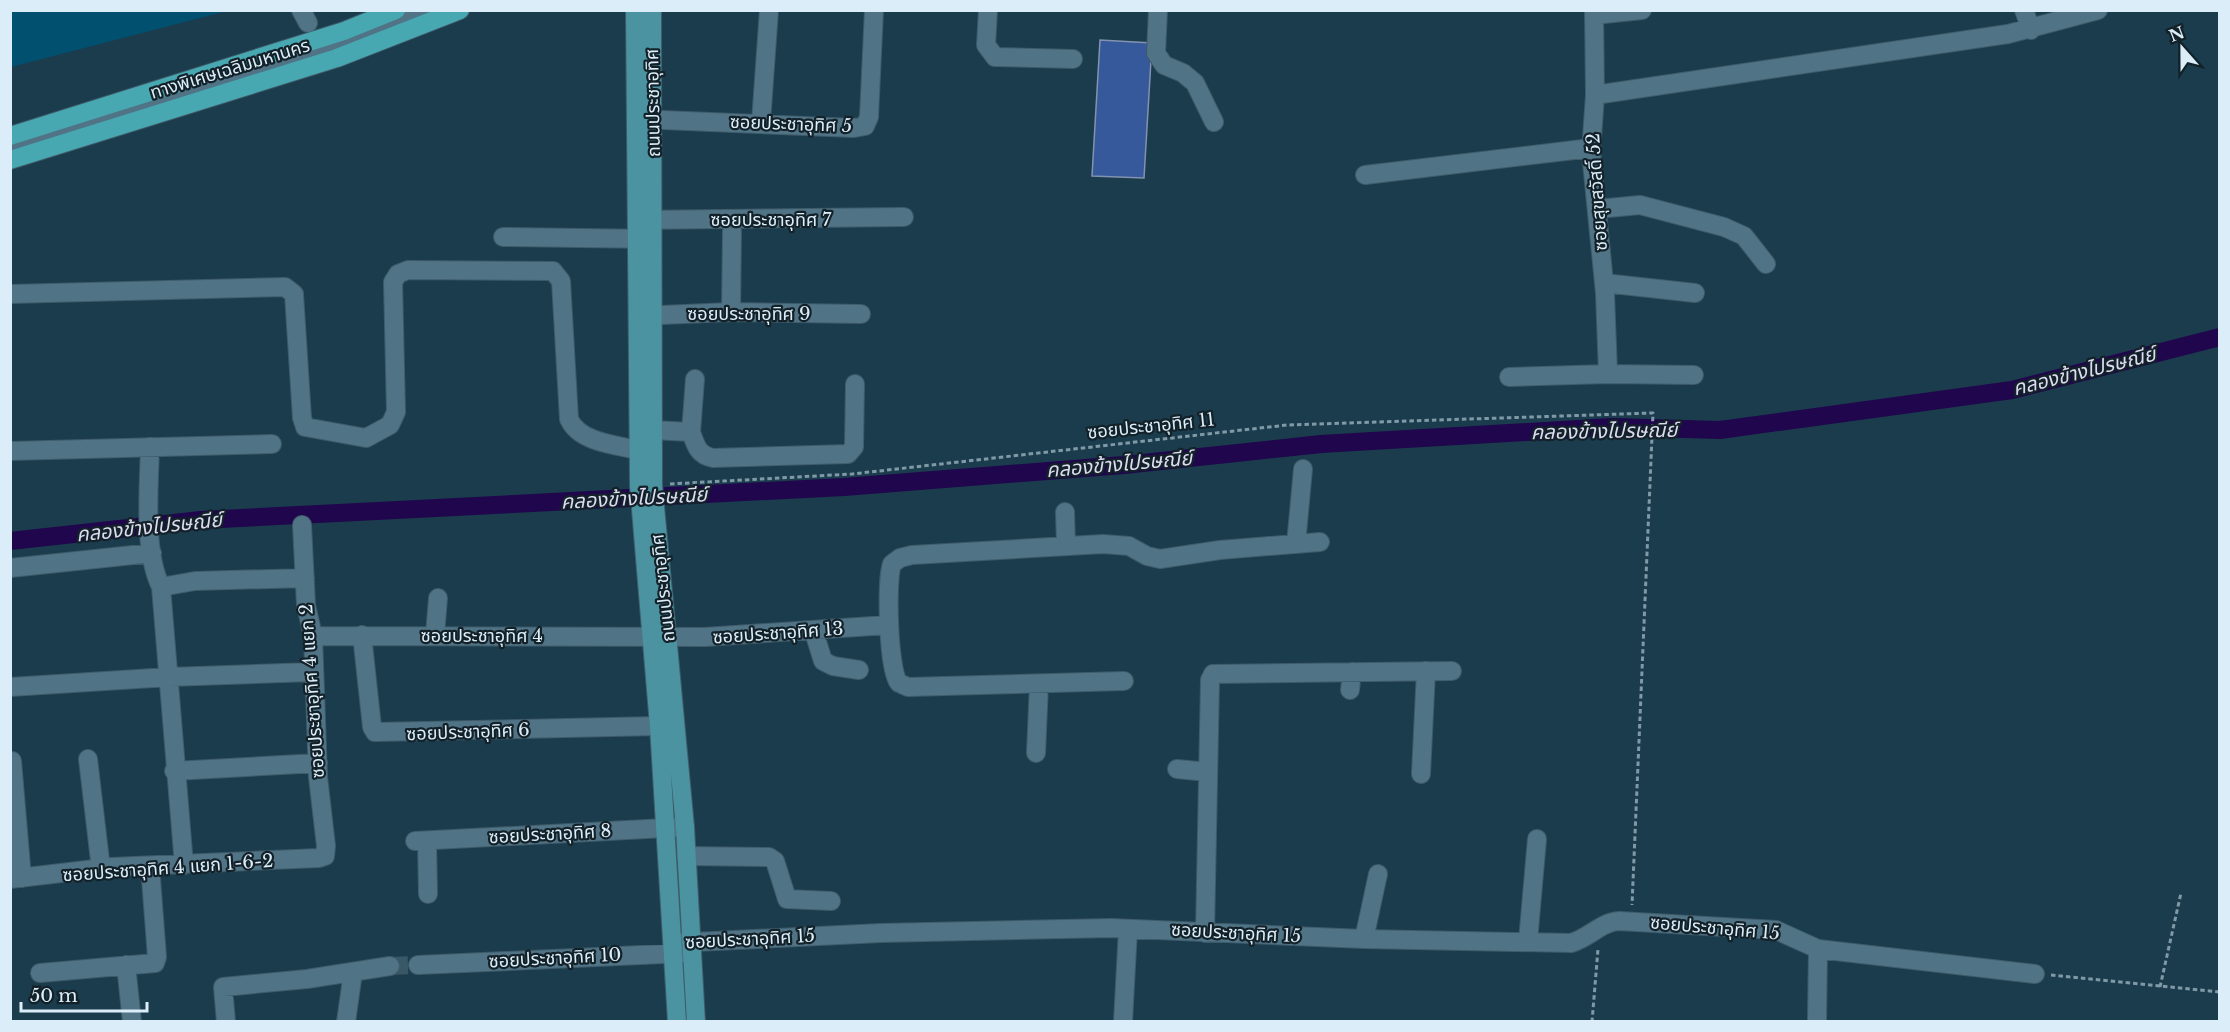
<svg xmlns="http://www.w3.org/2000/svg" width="2230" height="1032" font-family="'Libre Baskerville','Noto Sans Thai',serif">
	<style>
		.green { fill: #015070 }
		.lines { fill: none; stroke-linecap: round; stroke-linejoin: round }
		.canal { stroke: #20064c; stroke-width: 18 }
		.building { fill: #36599b; stroke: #8292b0; stroke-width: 1.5 }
		.minor-tunnel { stroke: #385767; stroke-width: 18; stroke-dasharray: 18 9; stroke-linecap: butt }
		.minor-casing { stroke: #3e5b69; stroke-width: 20 }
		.major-casing { stroke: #3e5b69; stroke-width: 20 }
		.highway-casing { stroke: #3e5b69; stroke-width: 20 }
		.path { stroke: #8099a7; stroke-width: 3; stroke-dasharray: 4.5 3; stroke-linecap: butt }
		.minor { stroke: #517386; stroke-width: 18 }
		.major { stroke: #4b93a0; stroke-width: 18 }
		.highway { stroke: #47a8b2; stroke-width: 18 }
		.labels { text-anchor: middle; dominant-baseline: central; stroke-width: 4.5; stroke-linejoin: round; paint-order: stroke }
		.street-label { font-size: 18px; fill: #dbedf8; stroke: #132129 }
		.water-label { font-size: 20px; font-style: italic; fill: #dddbf0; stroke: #132129 }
	</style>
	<rect width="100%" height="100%" fill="#1b3c4d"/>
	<!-- green -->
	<path class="green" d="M11,10H227V11L11,67Z"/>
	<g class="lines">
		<!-- canal -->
		<path class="canal" d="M10,541L201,520L844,487L1124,465L1321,444L1612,427L1720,430L2012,390L2220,337"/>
	</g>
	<!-- building -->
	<path class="building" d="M1100,40L1152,43L1144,178L1092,176Z"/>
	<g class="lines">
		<!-- minor-tunnel -->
		<path class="minor-tunnel" d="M390,966L418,965"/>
		<!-- minor casing -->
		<g class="minor-casing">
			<path id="minor" d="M301,10L308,23
				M988,10L986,45L995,57L1073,59
				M1158,10L1156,53L1164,65L1183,73L1195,83L1214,122
				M1594,10L1595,95L1591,152L1605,293L1608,374
				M2024,10L2031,30
				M1594,15L1642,10
				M1595,95L2008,34L2098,10
				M639,119L854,128L865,126L869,117L874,10
				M761,122L769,10
				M10,147L356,38L425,10
				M1365,175L1591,148
				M1597,209L1640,205L1724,227L1744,236L1766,264
				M638,220L904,217
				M503,237L652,239
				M1604,283L1695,293
				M10,294L285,287L294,294L302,418L305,427L366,438L390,425L396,412L393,282L398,274L408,270L553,271L561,281L569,419C579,442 615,445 638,450
				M731,312L732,231
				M638,316L731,312L861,314
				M1509,377L1608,374L1694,375
				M652,430L691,432C696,446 698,455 713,458L848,454L854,447L855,384
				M691,432L695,379
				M150,447C149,487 143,551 161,587L184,865
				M10,451L272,444
				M1065,512L1066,546
				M1296,544L1303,469
				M10,568L152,553
				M161,587L195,581L305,578
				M814,632L823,661L833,666L859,670
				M362,635L372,727L375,732L659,726
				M435,635L438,598
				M313,636L705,637L888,625
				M1124,681L908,687C907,687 900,683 899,683C888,671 886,580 892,564L900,558L912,555L1103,544L1129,546L1147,556L1160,559L1220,550L1320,542
				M10,687L169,677L312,672
				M1350,690L1352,672
				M1036,753L1039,684
				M88,759L101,869
				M12,761L22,878
				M1177,769L1208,772
				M174,771L318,763
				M1421,774L1426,671
				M415,841L685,827
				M427,841L428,894
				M686,856L769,857L775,861L787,899L831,901
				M10,879L112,867L319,858L325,856L326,846L318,777L313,636L306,605L302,525
				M1205,933L1210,680L1213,674L1452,671
				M1364,939L1378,874
				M1528,941L1537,839
				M673,943L881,933L1111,928L1364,939L1571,943C1589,938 1601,922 1619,921L1776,930L1818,949L1817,1020
				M1818,949L2035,974
				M126,965L132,1022
				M418,965L686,953
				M40,973L155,963L157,957L150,866
				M226,1022L223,987L307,979L390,966
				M346,1022L353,972
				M1123,1022L1128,929"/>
		</g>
		<!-- major casing -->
		<g class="major-casing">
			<path id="major" d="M635,10L639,486L659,726L677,1022
				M652,10L653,485L685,827L696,1022"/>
		</g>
		<!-- highway casing -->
		<g class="highway-casing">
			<path id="highway" d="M10,136L344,31L396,10
				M10,160L337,58L460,10"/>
		</g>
		<!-- path -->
		<path class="path" d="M670,484L852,474L1287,425L1653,413L1632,905
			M2051,975L2220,992
			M2160,987L2181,893
			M1592,1022L1598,949"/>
		<!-- minor -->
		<use href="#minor" class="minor"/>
		<!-- major -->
		<use href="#major" class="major"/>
		<!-- highway -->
		<use href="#highway" class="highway"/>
	</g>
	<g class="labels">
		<!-- street labels -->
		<g class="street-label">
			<text transform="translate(230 69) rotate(-17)">ทางพิเศษเฉลิมมหานคร</text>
			<text transform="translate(653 103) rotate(-91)">ถนนประชาอุทิศ</text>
			<text transform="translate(791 124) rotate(2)">ซอยประชาอุทิศ 5</text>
			<text transform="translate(1597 192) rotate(-94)">ซอยสุขสวัสดิ์ 52</text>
			<text x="771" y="220">ซอยประชาอุทิศ 7</text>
			<text x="749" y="314">ซอยประชาอุทิศ 9</text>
			<text transform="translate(1151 426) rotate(-6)">ซอยประชาอุทิศ 11</text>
			<text transform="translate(663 588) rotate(-96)">ถนนประชาอุทิศ</text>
			<text transform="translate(778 633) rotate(-4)">ซอยประชาอุทิศ 13</text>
			<text x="482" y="636">ซอยประชาอุทิศ 4</text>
			<text transform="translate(312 691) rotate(-94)">ซอยประชาอุทิศ 4 แยก 2</text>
			<text transform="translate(468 732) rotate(-2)">ซอยประชาอุทิศ 6</text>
			<text transform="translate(550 834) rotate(-3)">ซอยประชาอุทิศ 8</text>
			<text transform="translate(168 868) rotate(-4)">ซอยประชาอุทิศ 4 แยก 1-6-2</text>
			<text transform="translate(1715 928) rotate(5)">ซอยประชาอุทิศ 15</text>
			<text transform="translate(1236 933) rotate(3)">ซอยประชาอุทิศ 15</text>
			<text transform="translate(750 939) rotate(-3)">ซอยประชาอุทิศ 15</text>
			<text transform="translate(555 958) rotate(-3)">ซอยประชาอุทิศ 10</text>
		</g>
		<!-- water labels -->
		<g class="water-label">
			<text transform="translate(2084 371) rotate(-14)">คลองข้างไปรษณีย์</text>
			<text transform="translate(1604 431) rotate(-1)">คลองข้างไปรษณีย์</text>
			<text transform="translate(1119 464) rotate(-5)">คลองข้างไปรษณีย์</text>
			<text transform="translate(634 498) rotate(-3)">คลองข้างไปรษณีย์</text>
			<text transform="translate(149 527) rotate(-6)">คลองข้างไปรษณีย์</text>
		</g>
	</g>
	<!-- border -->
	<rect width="2230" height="1032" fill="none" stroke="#dbedf8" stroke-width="24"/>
	<!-- north arrow -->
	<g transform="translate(2182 48) rotate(339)" stroke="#132129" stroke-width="4.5" paint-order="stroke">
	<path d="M0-4.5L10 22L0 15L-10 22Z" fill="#dbedf8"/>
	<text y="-9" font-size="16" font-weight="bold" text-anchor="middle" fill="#dbedf8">N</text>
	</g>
	<!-- scale -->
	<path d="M21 1002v9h126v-9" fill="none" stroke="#dbedf8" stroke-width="3"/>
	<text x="30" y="1002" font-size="18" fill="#dbedf8" stroke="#132129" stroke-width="4.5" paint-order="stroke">50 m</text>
</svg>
